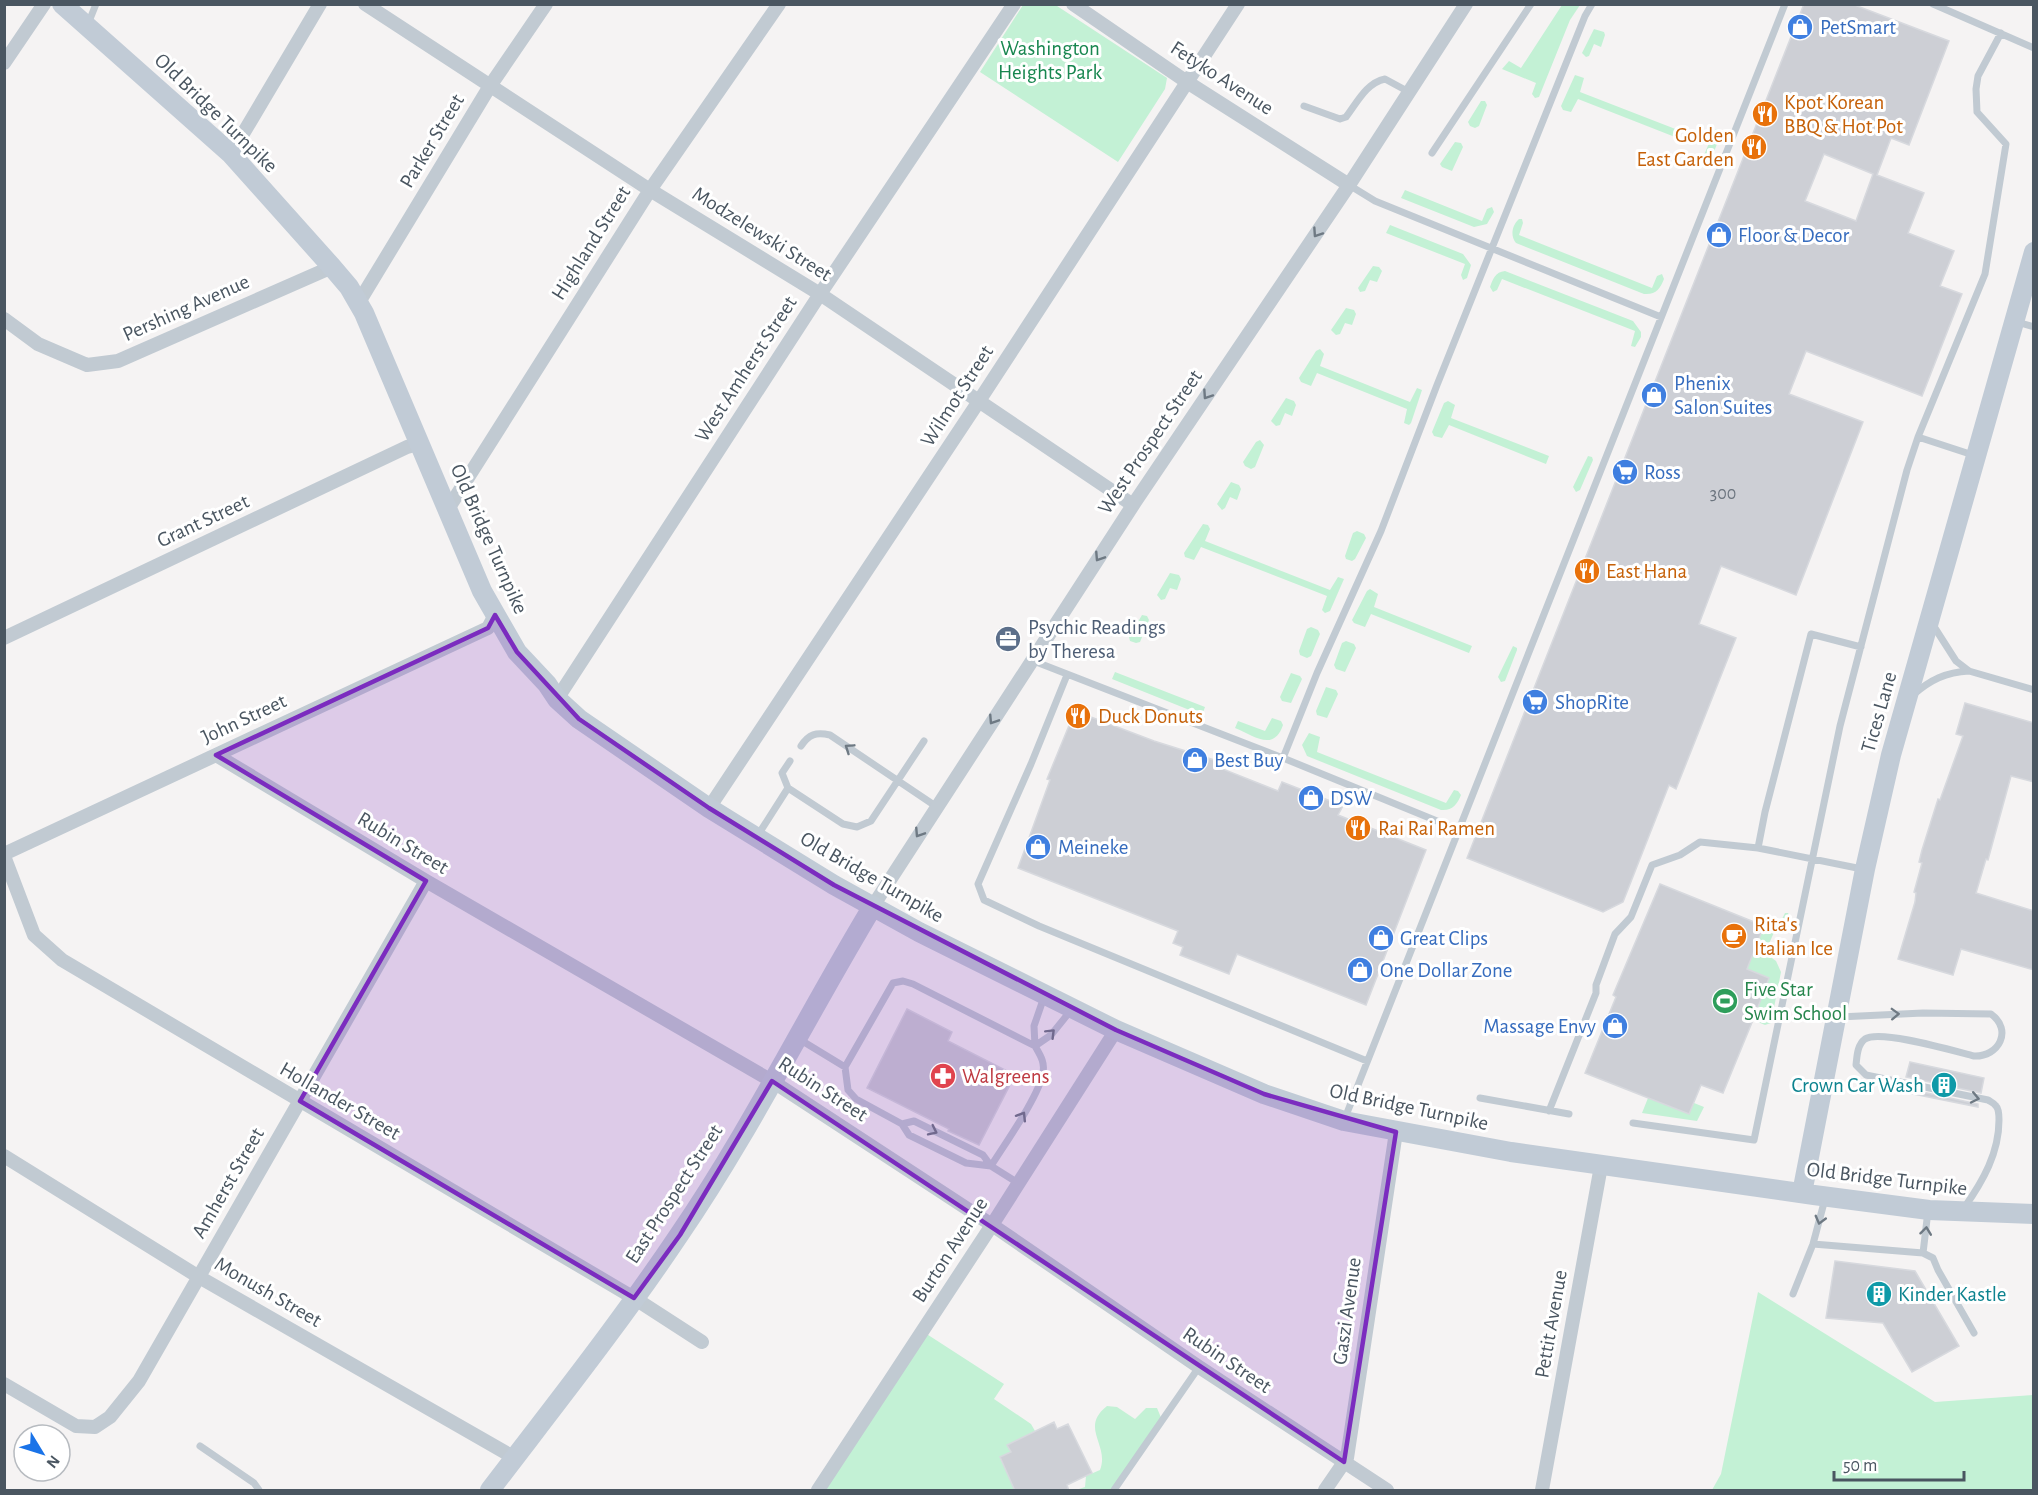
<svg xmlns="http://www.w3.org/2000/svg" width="2038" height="1495" font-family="'Alegreya Sans',sans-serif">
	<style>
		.green { fill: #c3f1d5 }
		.building { fill: #cdcfd5; stroke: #d7d9de; stroke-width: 1.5; fill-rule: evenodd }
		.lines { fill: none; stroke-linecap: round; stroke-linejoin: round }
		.lane { stroke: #c1cad2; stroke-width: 7 }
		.street { stroke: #c1cad2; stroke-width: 14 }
		.secondary { stroke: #c1cbd6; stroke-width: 20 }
		.oneway { stroke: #6e7983 }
		.marked { fill: #7b2cbf; fill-opacity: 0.2; stroke: #7b2cbf; stroke-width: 4.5; stroke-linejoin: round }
		.labels { text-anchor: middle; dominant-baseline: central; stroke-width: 6; stroke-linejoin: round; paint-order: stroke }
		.number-label { font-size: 18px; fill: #6b747e }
		.shop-label { font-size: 21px; fill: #366cbe; stroke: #fff; text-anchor: start }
		.park-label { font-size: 21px; fill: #17864f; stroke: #fff }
		.street-label { font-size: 21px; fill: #4a5661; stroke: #fff }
		.food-label { font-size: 21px; fill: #c56008; stroke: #fff; text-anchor: start }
		.service-label { font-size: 21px; fill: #4e5e75; stroke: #fff; text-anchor: start }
		.leisure-label { font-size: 21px; fill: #27864d; stroke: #fff; text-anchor: start }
		.health-label { font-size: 21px; fill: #be3a42; stroke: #fff; text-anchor: start }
		.culture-label { font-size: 21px; fill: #0d838f; stroke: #fff; text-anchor: end }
	</style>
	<rect width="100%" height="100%" fill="#f5f3f3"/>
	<!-- green -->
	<path class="green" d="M1054,4L1167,78L1165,89L1118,162L980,72L1023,5Z
		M1562,5H1580L1570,20L1539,97L1535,98L1532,94L1536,83L1502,69L1509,61L1521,68Z
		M1594,29L1604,32L1605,35L1601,47L1594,44L1589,56L1586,57L1582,53Z
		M1575,75L1584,78L1580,92L1678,130L1675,137L1578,99L1571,112L1563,110L1561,106Z
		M1481,101H1485L1487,105L1479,126L1475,128L1470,126L1468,122Z
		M1716,129L1721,131V134L1709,164L1705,165L1702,160L1714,131Z
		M1455,142L1461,143L1463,147L1452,171L1442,167L1440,164Z
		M1405,190L1482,221L1487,209L1492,207L1494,212L1487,224L1474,227L1401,198Z
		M1519,219H1522L1523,223L1519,235L1652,288L1657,276L1662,274L1664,279C1660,289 1656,295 1644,294L1516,243C1510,236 1512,225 1519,219Z
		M1390,225L1463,254L1471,265L1467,278L1463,280L1461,275L1465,264L1386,233Z
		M1373,266L1379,267L1382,271L1377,282L1370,280L1365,291L1360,292L1358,288Z
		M1505,271L1633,321L1641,332V337L1635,347L1631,346L1635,331L1502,279L1497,290L1493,292L1490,287C1493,279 1495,272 1505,271Z
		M1346,308L1354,310L1356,314L1352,325L1345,323L1340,334L1336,335L1331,330Z
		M1320,349L1324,354L1320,366L1410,402L1417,388L1422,390L1411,423L1409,425L1404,423L1407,409L1317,373L1311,386L1301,382L1299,378L1316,351Z
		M1286,398L1294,401L1296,405L1292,416L1285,413L1280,425L1276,426L1271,421Z
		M1448,401L1455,405L1451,418L1549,456L1546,464L1449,425L1442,438L1434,436L1432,432L1444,403Z
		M1260,440L1264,445L1255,467L1251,469L1245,466L1243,462L1256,442Z
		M1588,456L1592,457L1593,460L1580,490L1576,492L1573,487Z
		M1231,482L1239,485L1241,489L1237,500L1230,497L1225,508L1222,510L1217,504Z
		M1203,524L1208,525L1210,529L1205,541L1330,590L1338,577L1344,579L1330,611L1325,613L1322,610L1327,596L1201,547L1194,560L1185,557L1184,553Z
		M1357,531L1364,534L1366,538L1355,559L1352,561L1346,559L1345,556L1353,533Z
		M1170,573L1179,575L1181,579L1177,590L1170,588L1165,599L1161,600L1157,595Z
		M1370,589L1378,594L1374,607L1472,646L1469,653L1371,614L1365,627L1354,623L1352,620L1367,591Z
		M1142,615L1147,616L1149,620L1140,642L1136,643L1130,641L1129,637Z
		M1311,627L1318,630L1320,634L1311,656L1307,658L1300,655L1299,651L1307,629Z
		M1346,641L1354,644L1356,648L1345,672L1336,669L1334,665L1342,643Z
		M1513,646L1517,648V650L1505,681L1501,682L1498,677Z
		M1115,672L1205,707L1202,715L1112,679Z
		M1291,673L1300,676L1302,679L1291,703L1282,701L1280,697Z
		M1326,687L1336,690L1338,694L1327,718L1317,715L1316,711Z
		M1272,718L1281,721L1283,725C1274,752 1254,736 1235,728L1238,721L1265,731Z
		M1309,733L1320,737L1317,752L1446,803L1454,790L1458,791L1461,795C1457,805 1452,811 1441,810L1307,756L1302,745Z
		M1785,913H1788L1790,917L1782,932L1775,930L1765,953L1776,961L1781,972L1771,1023L1765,1025L1753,1020L1769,978L1747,969L1766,922L1778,927Z
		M1648,1098L1689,1114L1694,1103L1704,1107L1697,1121L1642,1113Z
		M1758,1292L1935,1402L2033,1395V1490H1712L1721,1474Z
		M922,1331L1004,1384L994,1399L1031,1424L1035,1431L1007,1445L1011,1452L1000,1458L1015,1490H818Z
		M1107,1406L1117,1407L1135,1419L1146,1408H1157L1162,1420L1114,1490H1076L1085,1487L1086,1476L1100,1470C1110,1445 1079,1428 1107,1406Z"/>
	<!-- building -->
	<path class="building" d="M1804,4H1852L1949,41L1909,145L1891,138L1877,175L1924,193L1908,233L1954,251L1940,286L1962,294L1922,396L1806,351L1789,394L1863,422L1796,595L1721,566L1699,624L1736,638L1676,789L1669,785L1623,902L1603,912L1467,858ZM1824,154L1873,174L1856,221L1805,201Z
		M1965,703L2034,723V782L2011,776L1988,860L1986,859L1976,893L2034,911V970L1961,949L1953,975L1898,959L1915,902L1916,893L1914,892L1922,863L1919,862L1922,850L1938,799L1940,800L1963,736L1956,734Z
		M1075,711L1154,741L1214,760L1220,768L1278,791L1282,782L1343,806L1338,815L1426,850L1366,1005L1237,954L1229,974L1180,955L1183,947L1173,943L1178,931L1018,868L1050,780L1047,779Z
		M1660,884L1764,926L1747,969L1769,978L1753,1020L1723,1093L1701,1085L1689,1114L1585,1073L1616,997L1613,995Z
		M907,1009L952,1032L948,1041L1015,1075L979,1145L948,1131L949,1129L867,1088Z
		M1910,1062L1984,1078L1981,1093L1906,1077Z
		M1904,1088L1978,1104V1107L1903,1092Z
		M1835,1261L1915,1271L1959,1346L1912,1372L1883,1323L1826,1318Z
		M1054,1422L1057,1429L1068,1424L1092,1473L1067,1485L1069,1491H1015L1000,1457L1011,1452L1007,1445Z"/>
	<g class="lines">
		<!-- lane -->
		<path class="lane" d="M1933,4L2034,48
			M88,24L96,4
			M1304,106L1340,119L1346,117C1357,103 1366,83 1385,79L1409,92
			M1432,153L1531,4
			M1349,185L1375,201L1661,317
			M2017,322L2034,327
			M1918,437L1973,455
			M1933,625L1956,661L1969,671L2034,690
			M1031,660L1283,758L1459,830
			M1067,675L1031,764L978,884L984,900L1039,926L1367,1061
			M1913,695C1930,680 1946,672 1969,671
			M801,746C809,734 816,732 830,735L937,807
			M1283,758L1317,673L1381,531L1437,385L1585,16L1592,4
			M788,788L782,773L790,761
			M758,835L788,788L843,824L857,827L871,821L924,741
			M1758,848L1765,812L1811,634L1861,647
			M1044,997L1034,1026L1035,1046L1051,1035L1072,1009
			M1839,1017L1923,1013L1991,1014C2013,1030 1999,1057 1974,1056C1954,1051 1880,1029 1865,1039C1857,1045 1857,1057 1856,1065L1866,1075L1988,1100C1991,1102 1994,1103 1996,1106C1999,1109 1999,1116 1999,1120C1999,1153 1983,1181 1964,1208
			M799,1039L845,1067
			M1480,1098L1569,1114
			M1549,1111L1596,993V985L1615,934L1631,917L1652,865L1680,855L1700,842L1758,848L1862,869
			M1345,1118L1785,4
			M1633,1123L1754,1140L1840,726L1907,470L1918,437L1985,274L2006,144L1977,112L1976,89L1978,76L2001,33
			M902,1124L909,1135L966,1163L991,1166
			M991,1166C1004,1145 1040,1095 1043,1072C1045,1062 1040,1055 1035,1046L913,984L903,981L893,983L845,1067L848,1090L856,1099L902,1124L914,1121L983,1155L991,1166L1018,1183
			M1813,1244L1923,1253L1933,1258L1938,1270L1974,1333
			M1923,1253L1928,1211
			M1793,1294L1813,1244L1825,1199
			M200,1446L254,1483L259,1490
			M1114,1490L1199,1367"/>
		<!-- street -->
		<path class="street" d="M365,4L650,190L820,294L1133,505
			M1073,4L1187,82L1349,185
			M4,63L44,4
			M231,154L320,4
			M359,302L490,86L546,4
			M4,319L38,344L87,365L118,361L332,267
			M448,509L650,190L779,4
			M4,638L407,447L421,443
			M557,699L820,294L1014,4
			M216,755L426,881L772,1081L992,1225L1199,1367L1387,1490
			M709,808L979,401L1238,4
			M4,854L488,628L495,615
			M4,856L34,935L62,960L634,1298L702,1342
			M873,906L1135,502L1349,185L1466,4
			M4,1156L199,1277L515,1458
			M4,1384L76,1426L95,1427L110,1417L139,1381L426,881
			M818,1490L992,1225L1116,1030
			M1325,1490L1347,1458L1396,1132
			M1542,1490L1601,1166"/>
		<!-- secondary -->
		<path class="secondary" d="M62,4L231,154L332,267L349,287L364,313L482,591L517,652L547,684L557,699L579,719L709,808L834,885L919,932L1116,1030L1264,1094L1344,1121L1511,1152L1814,1195L1929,1210L2034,1214
			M1802,1193L1865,869L1891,755L2034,252
			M490,1490C554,1406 620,1323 679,1235C751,1130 807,1015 873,906"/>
	</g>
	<!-- one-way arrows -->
	<defs><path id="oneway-chevron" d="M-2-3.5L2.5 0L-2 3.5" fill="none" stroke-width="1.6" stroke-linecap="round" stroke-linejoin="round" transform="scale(1.5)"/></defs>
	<g class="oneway">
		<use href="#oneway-chevron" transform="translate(1317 233) rotate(124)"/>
		<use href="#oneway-chevron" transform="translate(1207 395) rotate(124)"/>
		<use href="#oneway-chevron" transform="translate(1099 557) rotate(123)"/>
		<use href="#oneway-chevron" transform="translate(993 720) rotate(123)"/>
		<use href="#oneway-chevron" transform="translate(849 748) rotate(-146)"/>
		<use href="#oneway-chevron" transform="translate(919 833) rotate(123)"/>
		<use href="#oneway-chevron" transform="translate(1895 1014) rotate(-2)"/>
		<use href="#oneway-chevron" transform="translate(1051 1033) rotate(-45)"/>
		<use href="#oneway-chevron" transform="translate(1975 1098) rotate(12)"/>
		<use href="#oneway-chevron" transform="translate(1022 1116) rotate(-58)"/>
		<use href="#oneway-chevron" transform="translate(933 1131) rotate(26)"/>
		<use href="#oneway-chevron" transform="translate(1820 1220) rotate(105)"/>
		<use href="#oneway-chevron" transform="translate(1926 1231) rotate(-83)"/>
	</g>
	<!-- marked area -->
	<path class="marked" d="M495,615L517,652L579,719L709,808L834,885L1116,1030L1264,1094L1396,1132L1344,1462L772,1081L680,1235L634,1298L300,1101L426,881L216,755L488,628Z"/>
	<!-- icons -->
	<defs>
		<g id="shop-disc" transform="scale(1.35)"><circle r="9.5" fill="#3f7fe0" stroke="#fff"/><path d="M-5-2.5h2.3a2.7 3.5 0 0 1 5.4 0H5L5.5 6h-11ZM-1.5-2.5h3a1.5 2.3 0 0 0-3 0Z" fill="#fff"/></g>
		<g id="restaurant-disc" transform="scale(1.35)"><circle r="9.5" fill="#e8710a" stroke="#fff"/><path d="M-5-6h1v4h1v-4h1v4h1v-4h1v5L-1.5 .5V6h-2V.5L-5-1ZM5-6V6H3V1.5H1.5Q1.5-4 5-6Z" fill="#fff"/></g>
		<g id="supermarket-disc" transform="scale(1.35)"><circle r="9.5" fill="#3f7fe0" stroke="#fff"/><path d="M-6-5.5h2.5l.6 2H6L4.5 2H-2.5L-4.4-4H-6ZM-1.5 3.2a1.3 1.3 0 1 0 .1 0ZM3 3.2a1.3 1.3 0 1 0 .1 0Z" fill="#fff"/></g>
		<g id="office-disc" transform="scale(1.35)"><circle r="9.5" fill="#5c6f8a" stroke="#fff"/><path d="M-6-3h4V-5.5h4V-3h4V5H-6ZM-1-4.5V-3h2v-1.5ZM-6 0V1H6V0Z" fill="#fff"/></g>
		<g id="cafe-disc" transform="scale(1.35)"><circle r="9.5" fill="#e8710a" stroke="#fff"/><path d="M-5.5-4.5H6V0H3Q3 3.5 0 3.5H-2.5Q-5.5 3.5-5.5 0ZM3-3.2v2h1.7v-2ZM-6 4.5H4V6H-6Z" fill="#fff"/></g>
		<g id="stadium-disc" transform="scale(1.35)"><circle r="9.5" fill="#2e9e5b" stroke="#fff"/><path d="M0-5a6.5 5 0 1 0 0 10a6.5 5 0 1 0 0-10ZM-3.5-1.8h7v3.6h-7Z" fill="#fff"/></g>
		<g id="pharmacy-disc" transform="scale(1.35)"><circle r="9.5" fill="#e0444e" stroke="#fff"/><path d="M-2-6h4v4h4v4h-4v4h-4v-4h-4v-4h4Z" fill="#fff"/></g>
		<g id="building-disc" transform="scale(1.35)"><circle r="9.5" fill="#0f9aa8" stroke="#fff"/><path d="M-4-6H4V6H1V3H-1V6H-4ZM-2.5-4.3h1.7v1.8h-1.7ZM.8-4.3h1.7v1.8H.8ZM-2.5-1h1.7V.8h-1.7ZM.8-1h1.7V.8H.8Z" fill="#fff"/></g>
	</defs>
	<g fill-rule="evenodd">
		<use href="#shop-disc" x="1800" y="27"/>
		<use href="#restaurant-disc" x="1765" y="114"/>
		<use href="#restaurant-disc" x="1754" y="147"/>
		<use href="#shop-disc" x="1719" y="235"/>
		<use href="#shop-disc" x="1654" y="395"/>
		<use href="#supermarket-disc" x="1625" y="472"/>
		<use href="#restaurant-disc" x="1587" y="571"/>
		<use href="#office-disc" x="1008" y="639"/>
		<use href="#supermarket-disc" x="1535" y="702"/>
		<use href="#restaurant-disc" x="1078" y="716"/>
		<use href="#shop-disc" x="1195" y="760"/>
		<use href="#shop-disc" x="1311" y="798"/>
		<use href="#restaurant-disc" x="1358" y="828"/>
		<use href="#shop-disc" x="1038" y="847"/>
		<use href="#cafe-disc" x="1734" y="936"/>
		<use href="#shop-disc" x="1381" y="938"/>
		<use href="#shop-disc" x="1360" y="970"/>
		<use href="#stadium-disc" x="1725" y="1001"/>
		<use href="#shop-disc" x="1615" y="1026"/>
		<use href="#pharmacy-disc" x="943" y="1076"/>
		<use href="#building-disc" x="1944" y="1085"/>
		<use href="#building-disc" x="1879" y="1294"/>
	</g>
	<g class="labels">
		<!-- number labels -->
		<g class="number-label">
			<text x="1723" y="494">300</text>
		</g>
		<!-- shop labels -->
		<g class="shop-label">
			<text x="1820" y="27">PetSmart</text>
			<text x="1738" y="235">Floor &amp; Decor</text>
			<text x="1674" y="383">Phenix<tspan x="1674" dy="24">Salon Suites</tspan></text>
			<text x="1644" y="472">Ross</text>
			<text x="1555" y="702">ShopRite</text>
			<text x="1214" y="760">Best Buy</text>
			<text x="1330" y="798">DSW</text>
			<text x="1058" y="847">Meineke</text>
			<text x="1400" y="938">Great Clips</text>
			<text x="1380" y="970">One Dollar Zone</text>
			<text x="1596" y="1026" text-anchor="end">Massage Envy</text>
		</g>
		<!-- park labels -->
		<g class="park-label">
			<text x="1050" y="48">Washington<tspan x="1050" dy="24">Heights Park</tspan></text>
		</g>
		<!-- street labels -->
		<g class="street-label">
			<text transform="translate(1222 78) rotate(33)">Fetyko Avenue</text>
			<text transform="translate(216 113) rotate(44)">Old Bridge Turnpike</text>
			<text transform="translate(432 141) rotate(-59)">Parker Street</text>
			<text transform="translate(762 234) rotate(32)">Modzelewski Street</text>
			<text transform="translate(591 243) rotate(-58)">Highland Street</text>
			<text transform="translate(186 308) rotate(-24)">Pershing Avenue</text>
			<text transform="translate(746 369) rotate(-57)">West Amherst Street</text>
			<text transform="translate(957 396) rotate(-57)">Wilmot Street</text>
			<text transform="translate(1150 442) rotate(-56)">West Prospect Street</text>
			<text transform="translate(203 521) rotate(-25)">Grant Street</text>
			<text transform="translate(489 539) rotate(66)">Old Bridge Turnpike</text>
			<text transform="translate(1879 712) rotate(-74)">Tices Lane</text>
			<text transform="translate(244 719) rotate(-25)">John Street</text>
			<text transform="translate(403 843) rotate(31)">Rubin Street</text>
			<text transform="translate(872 877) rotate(30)">Old Bridge Turnpike</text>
			<text transform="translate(823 1089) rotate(33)">Rubin Street</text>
			<text transform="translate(340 1101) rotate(30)">Hollander Street</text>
			<text transform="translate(1409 1107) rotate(12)">Old Bridge Turnpike</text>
			<text transform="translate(1887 1179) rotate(7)">Old Bridge Turnpike</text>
			<text transform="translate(228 1183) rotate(-60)">Amherst Street</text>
			<text transform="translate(674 1194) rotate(-57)">East Prospect Street</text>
			<text transform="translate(950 1250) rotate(-57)">Burton Avenue</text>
			<text transform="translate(268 1292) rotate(30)">Monush Street</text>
			<text transform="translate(1347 1311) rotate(-82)">Gaszi Avenue</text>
			<text transform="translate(1551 1324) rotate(-80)">Pettit Avenue</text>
			<text transform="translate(1227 1360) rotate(34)">Rubin Street</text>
		</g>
		<!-- food labels -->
		<g class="food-label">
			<text x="1784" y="102">Kpot Korean<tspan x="1784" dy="24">BBQ &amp; Hot Pot</tspan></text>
			<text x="1734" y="135" text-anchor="end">Golden<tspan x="1734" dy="24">East Garden</tspan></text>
			<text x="1606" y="571">East Hana</text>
			<text x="1098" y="716">Duck Donuts</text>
			<text x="1378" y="828">Rai Rai Ramen</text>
			<text x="1754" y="924">Rita's<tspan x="1754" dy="24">Italian Ice</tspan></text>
		</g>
		<!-- service labels -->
		<g class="service-label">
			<text x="1028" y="627">Psychic Readings<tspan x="1028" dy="24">by Theresa</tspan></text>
		</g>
		<!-- leisure labels -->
		<g class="leisure-label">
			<text x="1744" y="989">Five Star<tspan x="1744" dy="24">Swim School</tspan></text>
		</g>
		<!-- health labels -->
		<g class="health-label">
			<text x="962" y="1076">Walgreens</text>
		</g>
		<!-- culture labels -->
		<g class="culture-label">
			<text x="1924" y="1085">Crown Car Wash</text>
			<text x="1898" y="1294" text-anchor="start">Kinder Kastle</text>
		</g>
	</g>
	<!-- border -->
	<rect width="2038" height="1495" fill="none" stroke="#4a5661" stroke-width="12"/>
	<!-- north arrow -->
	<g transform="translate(42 1453) rotate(128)"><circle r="28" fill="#ffffff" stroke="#b7bbc0" stroke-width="1.5"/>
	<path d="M0-4.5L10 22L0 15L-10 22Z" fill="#1a73e8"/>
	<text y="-9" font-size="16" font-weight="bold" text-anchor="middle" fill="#4a5661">N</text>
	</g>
	<!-- scale -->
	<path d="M1834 1471v9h130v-9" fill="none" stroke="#4a5661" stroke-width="3"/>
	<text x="1843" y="1471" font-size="18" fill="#4a5661" stroke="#ffffff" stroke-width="4.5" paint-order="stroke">50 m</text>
</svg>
